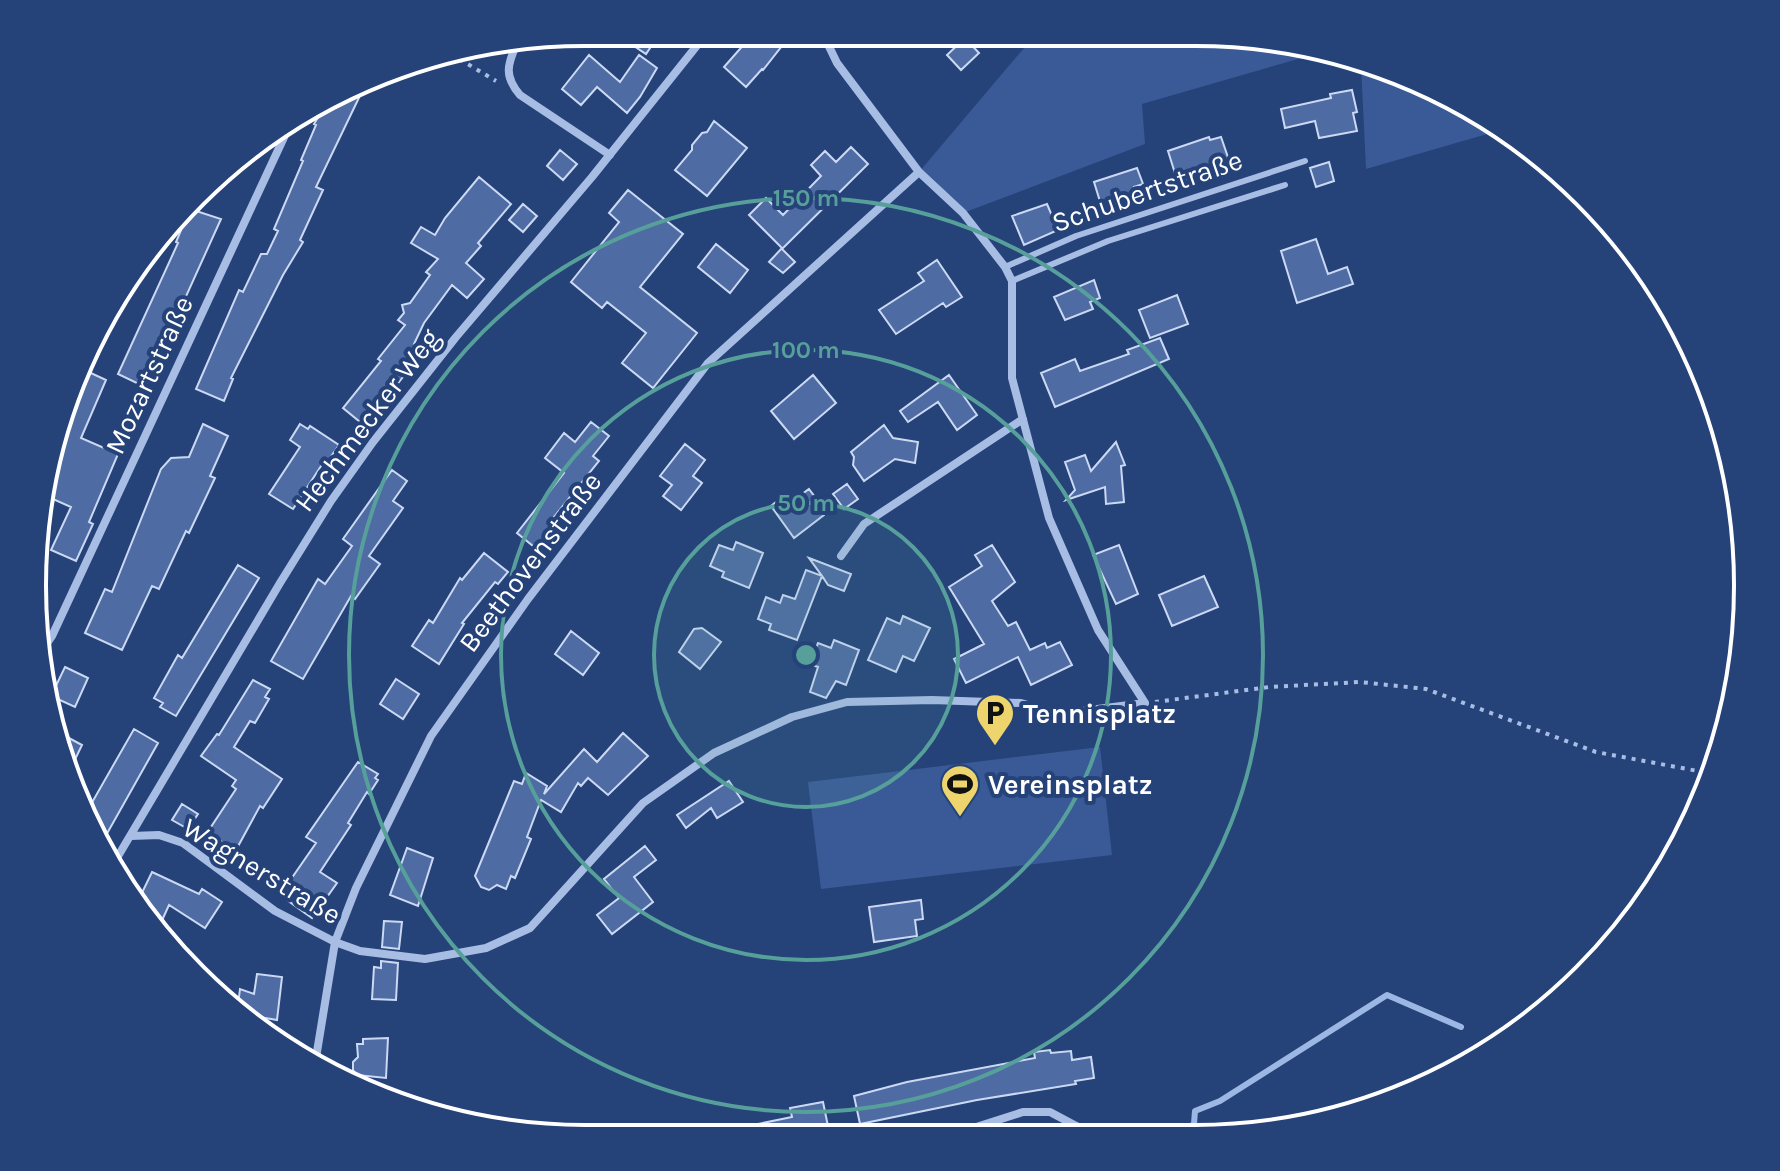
<svg xmlns="http://www.w3.org/2000/svg" width="1780" height="1171" font-family="Karla,sans-serif">
	<style>
		.green { fill: #395a97 }
		.lines { fill: none; stroke-linecap: round; stroke-linejoin: round }
		.stream { stroke: #9cb7e4; stroke-width: 6 }
		.building { fill: #4e6ba3; stroke: #cbd9f3; stroke-width: 2 }
		.path { stroke: #a8bde4; stroke-width: 4; stroke-dasharray: 4 6; stroke-linecap: butt }
		.lane { stroke: #a8bde4; stroke-width: 6 }
		.street { stroke: #a8bde4; stroke-width: 8 }
		.ring { fill: none; stroke: #579f9a; stroke-width: 4 }
		.labels { text-anchor: middle; dominant-baseline: central; stroke-width: 8; stroke-linejoin: round; paint-order: stroke }
		.street-label { font-size: 28px; fill: #fff; stroke: #254279 }
		.poi-label { font-size: 28px; font-weight: bold; fill: #fff; stroke: #254279; text-anchor: start }
		.rim { fill: none; stroke: #fff; stroke-width: 4 }
		.centre { fill: #579f9a; stroke: #254279; stroke-width: 4 }
		.ring-label { font-size: 24px; text-anchor: middle; font-weight: bold; fill: #579f9a; stroke: #254279; stroke-width: 8; stroke-linejoin: round; paint-order: stroke }
	</style>
	<rect width="100%" height="100%" fill="#254279"/>
	<!-- green -->
	<path class="green" d="M1035,35L1267,37L1319,53L1142,104L1145,144L963,213L919,172Z
		M1361,65L1439,89L1501,130L1366,169Z
		M1100,747L1112,855L821,889L808,782Z"/>
	<g class="lines">
		<!-- stream -->
		<path class="stream" d="M1173,1138L1194,1124L1195,1111L1220,1101L1387,995L1461,1027"/>
	</g>
	<!-- building -->
	<path class="building" d="M613,32H644L660,33L646,54Z
		M754,33H776L785,42L763,70L762,69L746,87L724,67Z
		M965,38L979,53L961,70L947,55Z
		M589,55L620,82L639,55L657,68L640,97L627,113L597,87L581,105L562,89Z
		M367,81L316,187L323,190L300,240L303,242L283,275L231,378L233,379L224,401L196,389L239,290L243,292L261,254H267L278,231L274,229L303,161L301,160L316,125L314,124L328,101Z
		M1352,90L1357,112L1353,113L1357,131L1319,138L1315,121L1285,128L1281,109L1331,98L1330,94Z
		M714,121L747,148L707,196L675,170L692,150V145L702,133L707,132Z
		M1209,137L1210,140L1221,137L1231,166L1178,183L1168,151Z
		M851,147L868,164L782,249L795,262L783,273L769,262L782,248L749,215L766,198L783,215L821,176L811,165L825,151L836,162Z
		M560,150L577,164L563,180L547,166Z
		M1329,162L1334,181L1316,187L1310,168Z
		M1137,168L1143,184L1134,187L1137,196L1102,208L1094,182Z
		M479,177L511,204L478,243L481,246L466,263L484,279L467,298L452,285L424,323L414,344L423,351L365,426L343,408L381,361L378,359L405,325L398,320L404,313L402,305L410,303L430,275L426,272L438,259L411,243L421,227L435,235L445,218Z
		M628,190L683,234L640,287L697,333L653,388L622,363L646,333L607,302L602,308L571,282L619,222L609,213Z
		M523,204L537,216L523,232L509,220Z
		M1047,204L1058,230L1024,245L1012,216Z
		M190,209L221,219L145,387L118,374L178,243L176,242Z
		M1316,239L1328,274L1347,267L1353,284L1297,303L1281,251Z
		M716,244L748,270L730,293L698,267Z
		M937,260L962,297L946,307L943,303L896,334L879,310L924,281L918,273Z
		M1094,280L1100,298L1090,302L1093,309L1065,320L1054,297Z
		M1177,295L1188,324L1150,338L1139,310Z
		M1160,338L1169,359L1055,407L1041,373L1075,359L1080,371L1129,354L1127,350Z
		M78,367L106,380L81,438L118,454L89,522L93,524L76,561L51,550L71,507L46,496L74,374Z
		M813,375L836,403L794,439L771,411Z
		M949,375L977,415L957,430L938,402L908,422L900,411Z
		M591,422L609,436L593,456L599,461L554,517L560,522L538,550L517,533L564,473L545,458L564,433L575,442Z
		M203,424L228,436L210,476L215,478L189,533L186,531L159,589L152,586L122,650L85,633L105,589L112,592L161,469L171,458L189,457Z
		M300,424L308,429L310,426L339,445L325,465L323,463L293,509L269,494L300,447L290,440Z
		M884,425L893,438L918,442L915,463L895,459L864,481L853,465L854,457L851,452Z
		M1116,442L1125,465L1121,466L1124,502L1106,504L1105,487L1066,500L1075,490L1065,462L1085,455L1091,471Z
		M685,444L705,460L693,476L702,483L681,510L663,496L672,485L660,476Z
		M392,470L407,481L393,501L403,508L369,556L380,564L355,599L351,596L303,679L271,661L318,579L325,584L352,546L343,539Z
		M847,484L858,499L844,509L833,494Z
		M809,489L824,509V515L794,538L771,506L785,495L790,503Z
		M736,542L763,553L749,588L722,577L724,572L710,566L719,545L733,550Z
		M992,545L1015,582L992,601L1008,626L1016,622L1030,650L1045,643L1047,648L1060,642L1072,665L1031,685L1018,657L966,683L954,659L984,644L949,587L982,566L975,555Z
		M1119,545L1138,594L1116,604L1093,555Z
		M484,553L508,572L498,584L495,582L462,623L464,624L439,664L412,646L429,620L433,623L460,578L462,580Z
		M809,558L851,574L844,591L828,585L822,576L797,640L769,630L771,624L758,619L766,597L780,603L783,595L795,599L806,570L822,576Z
		M238,565L259,578L176,716L160,707L163,703L154,698L178,655L182,658Z
		M1204,576L1218,607L1172,626L1159,595Z
		M903,616L930,628L914,661L903,656L896,672L868,660L887,618L900,624Z
		M702,628L721,642L700,669L679,652L694,629Z
		M571,631L599,653L583,675L555,654Z
		M834,640L859,650L846,685L836,681L826,698L810,692L818,667L809,664L818,643L831,648Z
		M65,667L88,678L75,707L51,696Z
		M396,679L419,694L403,719L380,704Z
		M253,680L270,689L265,697L269,699L255,723L250,721L234,747L282,779L263,808L260,806L236,850L207,833L236,789L232,786L236,780L201,756L217,734L219,735Z
		M134,729L158,743L100,846L86,813Z
		M623,733L648,756L608,795L588,778L581,786L578,783L561,812L541,800L527,837L531,839L515,878L511,876L506,889L497,885L489,890L481,887L475,876L514,781L522,784L526,773L547,786L544,794L584,749L597,762Z
		M67,737L82,745L69,772L60,752Z
		M358,762L378,774L375,778L378,780L369,794L367,792L348,823L351,825L320,872L337,883L312,918L280,895L316,843L306,837Z
		M729,781L743,802L717,818L711,808L686,828L677,815Z
		M182,804L198,814L188,829L172,820Z
		M645,846L656,860L634,877L653,902L612,934L597,915L619,898L604,879Z
		M407,848L433,858L418,906L390,895Z
		M152,872L199,894L202,889L222,902L205,928L169,905L159,927L139,899Z
		M921,900L923,919L915,920L917,936L874,942L869,907Z
		M384,921L402,922L399,949L382,947Z
		M381,961L398,963L396,1000L372,999L374,967L381,968Z
		M257,974L282,977L277,1020L237,1013L240,989L254,994Z
		M388,1038L386,1078L357,1075L353,1070V1062L358,1057L357,1044H363V1039Z
		M1050,1050L1051,1053L1071,1051L1072,1060L1091,1057L1094,1078L1075,1081L1076,1084L977,1100L860,1124L854,1096L907,1082L1035,1058L1034,1052Z
		M823,1102L829,1131L804,1136L739,1135L738,1128L792,1117L790,1108Z"/>
	<g class="lines">
		<!-- path -->
		<path class="path" d="M451,54L496,81
			M1155,702L1269,687L1360,682L1426,689L1596,752L1714,774"/>
		<!-- lane -->
		<path class="lane" d="M1005,267L1076,236L1305,161
			M1012,281L1108,241L1285,185"/>
		<!-- street -->
		<path class="street" d="M517,43C507,65 504,76 520,95L610,155
			M841,556L864,524L1023,419
			M43,649L52,636L293,118
			M131,836L159,835L183,843L275,911L335,942L360,951L425,959L486,948L530,928L643,803L714,753L792,717L847,702L932,700L1021,703L1058,714L1145,703L1098,630L1049,518L1012,378V281L1005,267L963,213L919,172L837,63L823,34
			M111,868L280,583L331,501L373,442L456,337L592,177L707,33
			M315,1064L335,942L356,888L431,736L528,599L708,363L919,172
			M948,1136L1023,1112H1050L1097,1137"/>
	</g>
	<!-- distance rings -->
	<circle cx="806" cy="655" r="152" fill="#579f9a" fill-opacity=".12"/>
	<g class="ring">
		<circle cx="806" cy="655" r="152"/>
		<circle cx="806" cy="655" r="305"/>
		<circle cx="806" cy="655" r="457"/>
	</g>
	<!-- icons -->
	<defs>
		<g id="parking-pin" transform="scale(2)"><path d="M0 17L-7.5 6A9.5 9.5 0 1 1 7.5 6Z" fill="#edd46d" stroke="#254279"/><path d="M-3.5-5.5H1a3.5 3.5 0 0 1 0 7H-1V5.5H-3.5ZM-1-3.4V-.6H.8a1.4 1.4 0 0 0 0-2.8Z" fill="#111"/></g>
		<g id="stadium-pin" transform="scale(2)"><path d="M0 17L-7.5 6A9.5 9.5 0 1 1 7.5 6Z" fill="#edd46d" stroke="#254279"/><path d="M0-5a6.5 5 0 1 0 0 10a6.5 5 0 1 0 0-10ZM-3.5-1.8h7v3.6h-7Z" fill="#111"/></g>
	</defs>
	<g fill-rule="evenodd">
		<use href="#parking-pin" x="995" y="713"/>
		<use href="#stadium-pin" x="960" y="784"/>
	</g>
	<g class="labels">
		<!-- street labels -->
		<g class="street-label">
			<text transform="translate(1147 191) rotate(-19)">Schubertstraße</text>
			<text transform="translate(149 375) rotate(-65)">Mozartstraße</text>
			<text transform="translate(367 420) rotate(-53)">Hechmecker Weg</text>
			<text transform="translate(530 562) rotate(-53)">Beethovenstraße</text>
			<text transform="translate(262 871) rotate(31)">Wagnerstraße</text>
		</g>
		<!-- poi labels -->
		<g class="poi-label">
			<text x="1023" y="713">Tennisplatz</text>
			<text x="988" y="784">Vereinsplatz</text>
		</g>
	</g>
	<!-- crop -->
	<path d="M0 0H1780V1171H0ZM585 46H1195A539 539 0 0 1 1734 585V586A539 539 0 0 1 1195 1125H585A539 539 0 0 1 46 586V585A539 539 0 0 1 585 46Z" fill="#254279" fill-rule="evenodd"/>
	<path class="rim" d="M585 46H1195A539 539 0 0 1 1734 585V586A539 539 0 0 1 1195 1125H585A539 539 0 0 1 46 586V585A539 539 0 0 1 585 46Z"/>
	<circle cx="806" cy="655" r="12" class="centre"/>
	<g class="ring-label">
		<text x="806" y="206">150 m</text>
		<text x="806" y="358">100 m</text>
		<text x="806" y="511">50 m</text>
	</g>
</svg>
